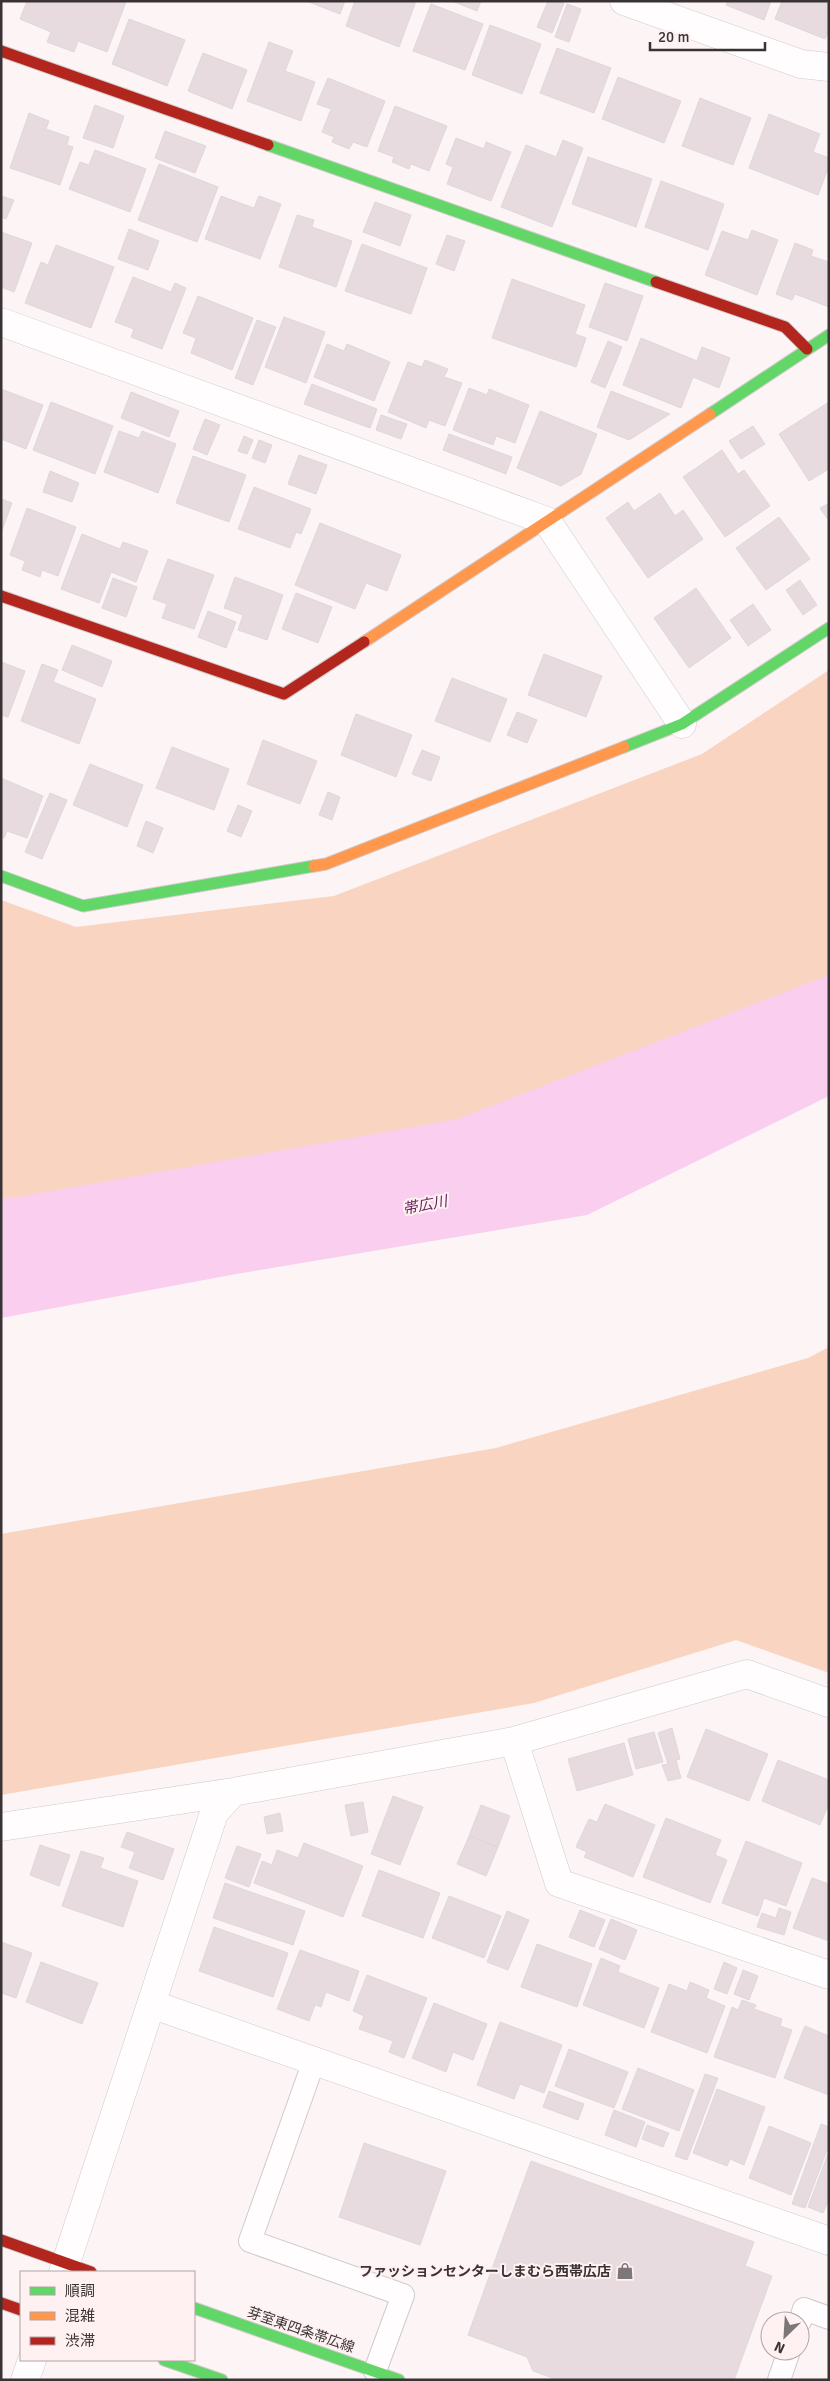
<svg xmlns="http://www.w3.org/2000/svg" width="830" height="2381" font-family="Signika,'Noto Sans JP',sans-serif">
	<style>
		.green { fill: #f9d4c0 }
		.water { fill: #f9ceef }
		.building { fill: #e7dbdf; stroke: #dfd8da }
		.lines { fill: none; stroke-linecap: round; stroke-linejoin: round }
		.lane-casing { stroke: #d1cacb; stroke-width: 24 }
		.street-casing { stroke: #d1cacb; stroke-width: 29 }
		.fast-casing { stroke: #d1cacb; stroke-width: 13 }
		.slow-casing { stroke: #d1cacb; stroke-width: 13 }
		.jam-casing { stroke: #d1cacb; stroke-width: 13 }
		.lane { stroke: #fffdfe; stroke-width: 22 }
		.street { stroke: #fffdfe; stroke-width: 28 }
		.fast { stroke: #63d668; stroke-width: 11 }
		.slow { stroke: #ff974d; stroke-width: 11 }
		.jam { stroke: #b3261e; stroke-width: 11 }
		.labels { text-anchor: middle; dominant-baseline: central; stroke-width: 4; stroke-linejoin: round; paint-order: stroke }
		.poi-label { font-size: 14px; font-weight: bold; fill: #3a3334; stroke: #fff0f2; text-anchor: end }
		.street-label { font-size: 14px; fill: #3a3334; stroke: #fff0f2 }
		.water-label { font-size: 15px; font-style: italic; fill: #64215b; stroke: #fff0f2 }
	</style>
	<rect width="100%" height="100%" fill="#fcf4f5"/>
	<!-- green -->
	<path class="green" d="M829,670V1007L522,1130L1,1233V900L76,927L334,896L702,754Z
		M829,1347V1673L736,1640L534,1703L1,1795V1534L496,1448L808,1358Z"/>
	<!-- water -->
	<path class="water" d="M829,975V1096L587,1215L236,1274L1,1318V1198L18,1197L458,1119Z"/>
	<!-- building -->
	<path class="building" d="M27,1H123L126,2L107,52L78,41L74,52L47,42L51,32L20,19Z
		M306,1H345L340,14Z
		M355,1H416L399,47L346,26Z
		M452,1H481L477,11Z
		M548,1L564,3L552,33L537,27Z
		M728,1H771L764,20L726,5Z
		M782,1H820L829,4V31L825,39L775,19Z
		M431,4L483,24L465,70L413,51Z
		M567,4L581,9L569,42L555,37Z
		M129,19L185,40L167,86L112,64Z
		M490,25L541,44L522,94L472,75Z
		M269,42L293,51L285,71L315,82L301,121L247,101Z
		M557,48L611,68L594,113L540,93Z
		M203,53L247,70L232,109L188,91Z
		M618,77L681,101L664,143L602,119Z
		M328,78L385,101L367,147L353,142L349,149L332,142L334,137L322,132L331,109L317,104Z
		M700,98L751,118L733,165L682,146Z
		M95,105L124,116L113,148L83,138Z
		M395,106L447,126L429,171L411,164L409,169L392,162L394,157L378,151Z
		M29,113L49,121L46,129L69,137L67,145L73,147L60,185L10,168Z
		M769,114L820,134L813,152L829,158V166L818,195L749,168Z
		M165,131L206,146L195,173L155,158Z
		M456,138L484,149L486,142L511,152L491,201L447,184L453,167L446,164Z
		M563,140L583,148L552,227L501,207L526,145L556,157Z
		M95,150L146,169L130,212L69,189L80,162L89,165Z
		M588,157L652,179L636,227L572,204Z
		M159,164L218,187L197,242L138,220Z
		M661,181L724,204L708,250L645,227Z
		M1,196L14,200L6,219L1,217Z
		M221,196L254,208L259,196L281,204L260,259L205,239Z
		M375,202L411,215L400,246L363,232Z
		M297,215L314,220L312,227L352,241L336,287L279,267Z
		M129,229L159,241L148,270L118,259Z
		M752,230L778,240L757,295L705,275L722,231L748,240Z
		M1,232L32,243L14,292L1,287Z
		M447,235L465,241L454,271L436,264Z
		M795,243L813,250L811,256L829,262V307L795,294L792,300L776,294Z
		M362,244L427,268L411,314L345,291Z
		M56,245L114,267L91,328L25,303L41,262L48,265Z
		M133,277L171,292L175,283L186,288L162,349L131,337L134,329L115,322Z
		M512,279L585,305L575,334L586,338L576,367L492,338Z
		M605,283L643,296L627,341L589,327Z
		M198,296L253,318L232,370L191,353L196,338L183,333Z
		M284,317L325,332L306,383L265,367Z
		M257,320L276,327L253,385L235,378Z
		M641,338L697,361L702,347L730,358L719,388L693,377L681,408L623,385Z
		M608,341L622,347L605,388L591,382Z
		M327,344L344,351L347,344L390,362L374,401L314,377Z
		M425,360L448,369L444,377L462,383L445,426L429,420L426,428L388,412L408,362L422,367Z
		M312,384L377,409L370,428L304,404Z
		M469,388L487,395L489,389L529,405L515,443L496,436L493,445L453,430Z
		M1,389L43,405L26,449L1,439Z
		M611,391L670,414L629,440L597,427Z
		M131,392L179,411L169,437L121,418Z
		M51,402L113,426L95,474L33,450Z
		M829,402V469L809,481L779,434Z
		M540,411L597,434L581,474L561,486L517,468Z
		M381,415L407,424L401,439L376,430Z
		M205,419L220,425L207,455L193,449Z
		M753,426L765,444L741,459L729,441Z
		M119,431L139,438L142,431L176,444L158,493L104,472Z
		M449,434L512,457L506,474L443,450Z
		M244,436L253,440L247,454L238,451Z
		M259,440L272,445L265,463L252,458Z
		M722,450L738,474L744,470L770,506L725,537L683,477Z
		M299,455L327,465L316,494L288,484Z
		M193,456L246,475L229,522L176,503Z
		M50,471L79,483L72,502L43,492Z
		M254,487L311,509L301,534L296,532L290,548L238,529Z
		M660,493L675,516L683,510L703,539L648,578L606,518L628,502L634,511Z
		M1,499L12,503L1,533Z
		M829,503V521L820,508Z
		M27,508L76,527L58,576L42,570L40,577L22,570L25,561L10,555Z
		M779,517L810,559L766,590L736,548Z
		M320,523L401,555L387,591L366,583L355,609L295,585Z
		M82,534L120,549L123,542L148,551L136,582L111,572L99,603L61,589Z
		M168,559L214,575L194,629L162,618L167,604L153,599Z
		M235,577L283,595L267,640L238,630L243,615L224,608Z
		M113,578L137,587L126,617L102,608Z
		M800,580L817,605L803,615L786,590Z
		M696,588L731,638L689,668L654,618Z
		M296,593L332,607L318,643L282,629Z
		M753,604L771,630L748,646L730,620Z
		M208,611L236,622L226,648L198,637Z
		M72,645L112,661L102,687L62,670Z
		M544,654L602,676L586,717L528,695Z
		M1,662L25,671L8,717L1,715Z
		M42,664L58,670L53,682L96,699L79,744L21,721Z
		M452,678L507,699L490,742L435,721Z
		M517,712L537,720L527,743L507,735Z
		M356,714L412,735L396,777L341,755Z
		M263,740L317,761L300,804L247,784Z
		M172,747L229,769L214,810L156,788Z
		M422,750L440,757L431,781L412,774Z
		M90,764L143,785L127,827L73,805Z
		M1,778L43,796L27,838L7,831L4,838L1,837Z
		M328,792L340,797L332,820L319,815Z
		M50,793L67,800L42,859L25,852Z
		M238,805L252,811L241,837L227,831Z
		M146,821L163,828L153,853L137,846Z
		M672,1728L680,1759L676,1760L681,1778L668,1781L662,1765L668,1764L658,1733Z
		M706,1729L768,1754L749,1801L687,1777Z
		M654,1732L663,1762L636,1769L628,1739Z
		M624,1743L633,1775L577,1791L568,1759Z
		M778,1760L829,1780V1803L820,1825L762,1801Z
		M393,1796L423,1807L400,1865L371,1854Z
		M363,1802L368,1832L351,1836L345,1805Z
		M605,1804L655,1825L633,1877L584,1857L587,1852L576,1847L589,1819L597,1822Z
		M481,1805L510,1816L498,1847L469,1836Z
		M280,1813L283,1831L267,1834L264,1817Z
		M666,1818L721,1840L715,1855L727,1860L710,1903L643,1877Z
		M127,1832L174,1849L163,1880L129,1868L135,1852L121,1847Z
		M469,1836L498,1847L486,1876L457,1864Z
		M746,1841L802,1863L786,1906L764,1898L758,1916L722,1903Z
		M304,1843L363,1866L343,1917L254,1883L262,1861L272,1865L277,1850L298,1858Z
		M40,1845L70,1855L59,1886L30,1875Z
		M237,1846L261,1854L249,1887L225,1878Z
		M81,1851L104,1858L100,1868L138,1881L123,1927L62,1906Z
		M379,1870L440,1893L423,1938L362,1916Z
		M812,1878L829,1884V1941L793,1928Z
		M225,1883L305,1911L293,1945L213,1918Z
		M449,1896L501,1916L484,1958L432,1938Z
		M779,1908L791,1912L784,1935L757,1927L762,1913L776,1918Z
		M580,1910L605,1920L594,1947L569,1937Z
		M507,1911L529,1920L508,1970L487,1962Z
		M611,1919L637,1930L625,1960L599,1949Z
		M214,1927L288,1953L273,1997L199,1971Z
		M1,1942L32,1953L16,1998L1,1993Z
		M537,1944L592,1964L577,2007L521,1987Z
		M300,1950L359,1971L349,2001L326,1992L321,2007L315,2005L309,2021L277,2009Z
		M601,1958L620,1966L618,1972L659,1988L644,2028L583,2005Z
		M41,1962L98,1983L82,2024L26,2002Z
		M724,1962L737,1968L727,1994L714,1989Z
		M743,1970L758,1976L749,2000L734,1994Z
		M367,1975L427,1998L404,2058L389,2052L393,2041L359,2029L364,2016L353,2011Z
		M690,1982L709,1990L706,1998L725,2006L707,2053L651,2032L669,1984L687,1991Z
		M742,2000L756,2005L754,2009L782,2019L780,2026L792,2030L775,2078L714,2057L732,2007L738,2010Z
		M434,2003L487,2024L473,2060L453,2052L446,2072L412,2058Z
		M500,2022L562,2045L544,2093L520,2084L514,2099L477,2085Z
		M805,2026L829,2036V2095L784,2078Z
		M569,2049L628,2072L614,2108L555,2086Z
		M638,2068L694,2090L679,2131L622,2109Z
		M705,2074L718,2078L687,2160L675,2156Z
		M717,2089L765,2107L744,2165L730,2159L727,2166L693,2153Z
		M549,2091L584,2104L578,2120L543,2107Z
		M614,2110L645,2122L636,2147L605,2135Z
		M821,2124L829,2127V2145L805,2208L792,2204Z
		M647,2125L669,2133L663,2147L642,2139Z
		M769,2126L811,2143L791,2195L749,2178Z
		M364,2143L446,2171L420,2245L339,2217Z
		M829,2151V2199L823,2213L808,2207Z
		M531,2161L754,2242L745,2266L772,2276L734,2380H558L533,2371L527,2357L468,2335Z"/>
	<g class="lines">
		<!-- lane casing -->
		<g class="lane-casing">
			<path id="lane" d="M314,2061L250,2241L403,2295L375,2371
				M800,2321L804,2309L829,2318
				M779,2380L789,2351"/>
		</g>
		<!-- street casing -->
		<g class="street-casing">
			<path id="street" d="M624,1L801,64L829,67
				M1,322L547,521L682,724
				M514,1741L559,1883L829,1975
				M1,1827L233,1792L514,1741L747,1674L829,1703
				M151,2004L829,2241
				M63,2272L214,1813L233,1792
				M25,2380L32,2360"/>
		</g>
		<!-- fast casing -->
		<g class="fast-casing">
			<path id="fast" d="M268,145L656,282
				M710,414L829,335
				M624,747L682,724L829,628
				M1,876L83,906L314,866
				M194,2308L399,2380
				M164,2360L222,2380"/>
		</g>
		<!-- slow casing -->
		<g class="slow-casing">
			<path id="slow" d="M364,642L710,414
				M314,866L326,864L624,747"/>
		</g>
		<!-- jam casing -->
		<g class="jam-casing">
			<path id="jam" d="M1,51L268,145
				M656,282L785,327L807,349
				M1,596L284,694L364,642
				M1,2240L91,2272
				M1,2303L21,2310"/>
		</g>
		<!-- lane -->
		<use href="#lane" class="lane"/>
		<!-- street -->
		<use href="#street" class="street"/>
		<!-- fast -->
		<use href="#fast" class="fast"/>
		<!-- slow -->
		<use href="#slow" class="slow"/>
		<!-- jam -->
		<use href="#jam" class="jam"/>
	</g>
	<!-- icons -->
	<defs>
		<g id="shop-bare" transform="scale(1.35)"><path d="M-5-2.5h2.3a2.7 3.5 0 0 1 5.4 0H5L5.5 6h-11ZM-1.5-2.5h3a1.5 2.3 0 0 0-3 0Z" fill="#7e7778" stroke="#fff0f2" stroke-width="2.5" paint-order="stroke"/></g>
	</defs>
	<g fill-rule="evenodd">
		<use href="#shop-bare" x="625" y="2271"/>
	</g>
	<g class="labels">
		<!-- poi labels -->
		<g class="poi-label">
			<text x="611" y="2271">ファッションセンターしまむら西帯広店</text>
		</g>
		<!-- street labels -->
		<g class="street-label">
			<text transform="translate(301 2330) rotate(19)">芽室東四条帯広線</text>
		</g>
		<!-- water labels -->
		<g class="water-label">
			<text transform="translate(425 1205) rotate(-11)">帯広川</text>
		</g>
	</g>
	<!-- border -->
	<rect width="830" height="2381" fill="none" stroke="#3a3334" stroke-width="5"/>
	<!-- legend -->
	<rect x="20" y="2271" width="175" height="90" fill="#fff0f2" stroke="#b0a4a6"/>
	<rect x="30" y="2287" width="25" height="8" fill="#63d668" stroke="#b0a4a6"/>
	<text x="65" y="2296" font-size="15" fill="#3a3334">順調</text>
	<rect x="30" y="2312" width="25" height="8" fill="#ff974d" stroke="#b0a4a6"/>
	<text x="65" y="2321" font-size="15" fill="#3a3334">混雑</text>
	<rect x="30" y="2337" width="25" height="8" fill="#b3261e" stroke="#b0a4a6"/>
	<text x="65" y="2346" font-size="15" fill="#3a3334">渋滞</text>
	<!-- north arrow -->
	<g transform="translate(785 2336) rotate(205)"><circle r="24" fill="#fff0f2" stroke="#b0a4a6"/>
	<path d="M0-4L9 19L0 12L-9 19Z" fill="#7e7778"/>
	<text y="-8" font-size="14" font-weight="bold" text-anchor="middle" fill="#3a3334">N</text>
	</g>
	<!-- scale -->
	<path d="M650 42v8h115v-8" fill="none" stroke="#3a3334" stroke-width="2.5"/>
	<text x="658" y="42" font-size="15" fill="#3a3334" stroke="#fff0f2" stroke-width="4" paint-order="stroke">20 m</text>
</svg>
